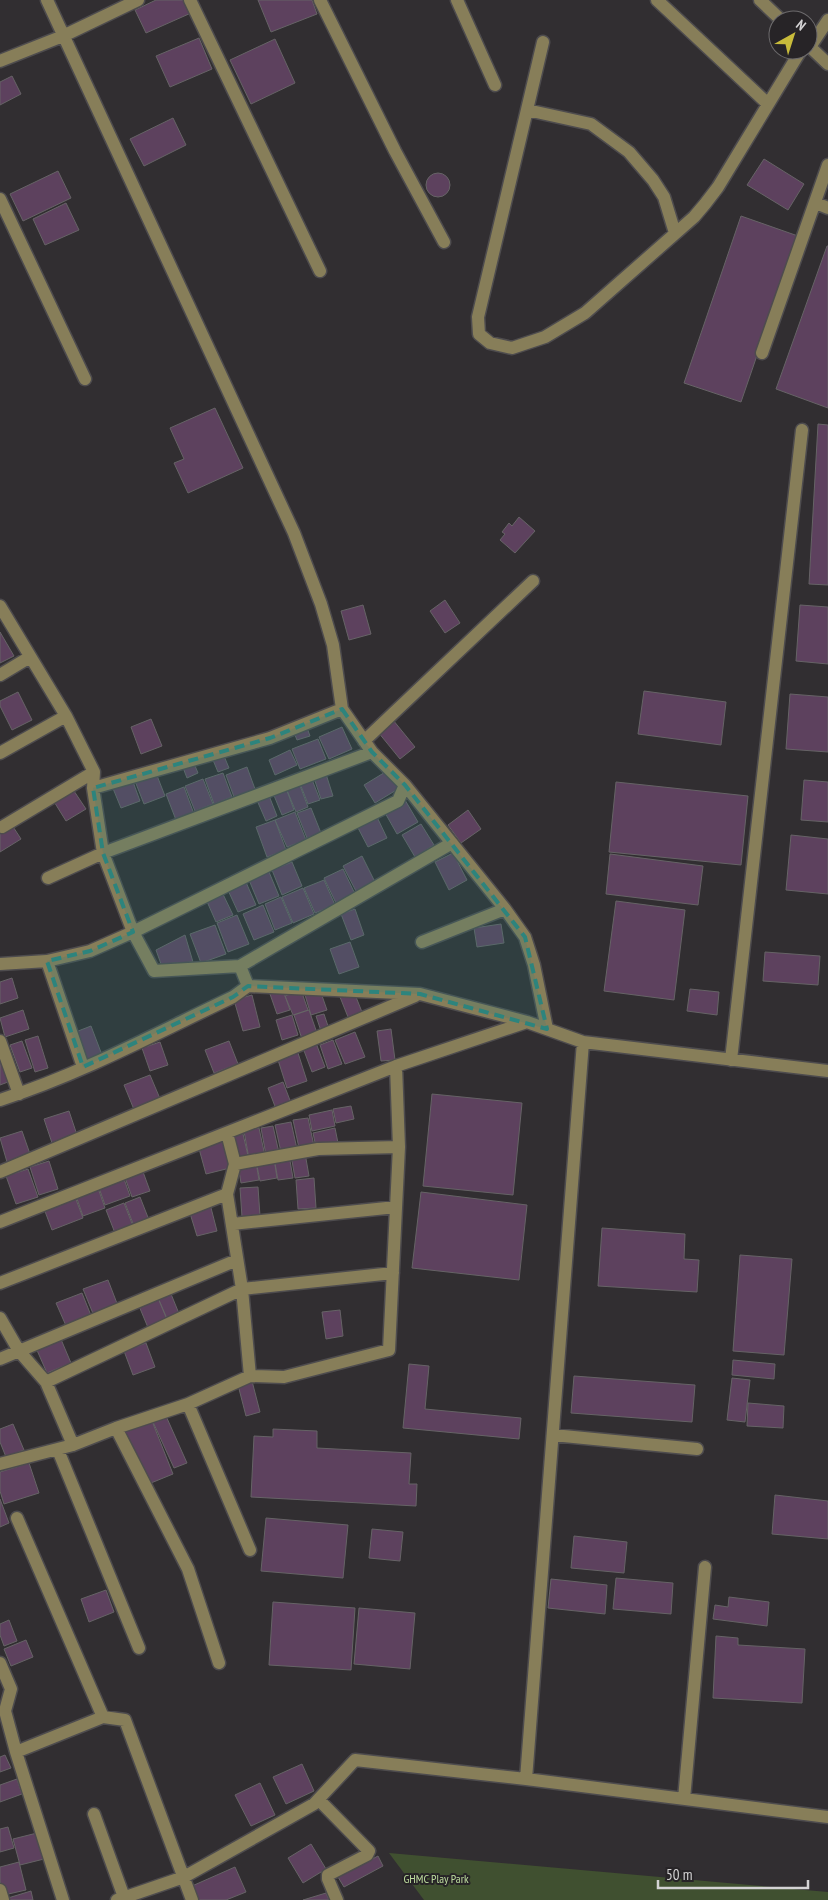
<svg xmlns="http://www.w3.org/2000/svg" width="828" height="1900" font-family="'PT Sans Narrow',sans-serif">
	<style>
		.green { fill: #405030 }
		.building { fill: #5d415e; stroke: #666366 }
		.lines { fill: none; stroke-linecap: round; stroke-linejoin: round }
		.minor-casing { stroke: #4e4c4e; stroke-width: 15 }
		.minor { stroke: #877e59; stroke-width: 12 }
		.marked { fill: #2d847d; fill-opacity: 0.2; stroke: #2d847d; stroke-width: 4; stroke-dasharray: 10 6; stroke-linejoin: round }
		.labels { text-anchor: middle; dominant-baseline: central; stroke-width: 4; stroke-linejoin: round; paint-order: stroke }
		.park-label { font-size: 12px; fill: #bddc9e; stroke: #272427 }
	</style>
	<rect width="100%" height="100%" fill="#312e31"/>
	<!-- green -->
	<path class="green" d="M389,1853L828,1892V1900H424Z"/>
	<!-- building -->
	<path class="building" d="M156,0H185L191,13L146,33L135,10Z
		M258,0H312L317,14L271,32Z
		M199,38L212,69L170,87L156,56Z
		M275,39L295,83L251,104L230,60Z
		M12,76L21,94L0,105V82Z
		M173,118L186,145L144,166L130,139Z
		M764,159L804,184L788,210L747,185Z
		M58,171L71,198L23,221L10,194Z
		M426 185a12 12 0 1 1 24 0a12 12 0 1 1-24 0Z
		M66,203L79,230L45,245L33,219Z
		M741,216L798,236L741,402L684,383Z
		M827,246H828V408L776,389Z
		M215,408L243,468L188,493L174,463L184,459L170,428Z
		M818,424L828,425V585L809,584Z
		M519,517L535,531L515,553L500,540L505,534L502,532L509,523L512,526Z
		M445,600L460,623L445,633L430,611Z
		M363,605L371,634L349,640L341,611Z
		M800,605L828,607V664L796,661Z
		M0,632L14,656L0,663Z
		M644,691L726,702L721,745L638,734Z
		M18,692L32,720L12,730L0,706V701Z
		M790,694L828,697V752L786,749Z
		M151,719L162,746L141,754L131,727Z
		M393,720L415,747L400,759L378,732Z
		M306,725L310,736L297,740L293,730Z
		M342,727L352,749L329,759L319,737Z
		M318,739L326,759L300,769L292,749Z
		M290,750L297,765L275,775L269,760Z
		M224,756L229,768L218,772L213,760Z
		M193,761L198,773L187,778L182,765Z
		M247,767L255,789L234,797L226,775Z
		M325,771L333,796L321,799L313,775Z
		M387,771L398,789L375,803L364,785Z
		M156,773L165,796L144,804L135,781Z
		M223,773L232,797L214,804L205,779Z
		M311,777L320,800L308,804L299,781Z
		M132,779L140,801L121,808L112,786Z
		M203,779L213,804L195,811L185,786Z
		M804,780L828,782V822L801,820Z
		M616,782L748,796L741,865L609,852Z
		M299,783L308,807L296,812L286,788Z
		M184,787L194,814L176,820L166,794Z
		M72,788L86,809L66,821L53,800Z
		M286,788L294,810L282,815L273,793Z
		M268,793L277,816L266,821L256,798Z
		M405,800L418,822L397,834L384,811Z
		M311,808L321,833L307,838L297,813Z
		M468,810L481,829L461,843L448,825Z
		M295,812L306,840L287,847L275,820Z
		M377,817L387,838L368,847L357,826Z
		M275,820L286,850L267,857L256,827Z
		M10,822L21,839L0,852V829Z
		M421,824L434,845L415,857L402,835Z
		M791,835L828,839V894L786,890Z
		M453,853L467,880L449,890L435,862Z
		M610,854L703,866L698,905L606,894Z
		M362,856L376,884L357,893L343,866Z
		M292,862L302,886L282,895L272,870Z
		M343,869L355,894L336,903L324,878Z
		M269,872L279,896L259,904L249,880Z
		M245,880L256,905L238,912L227,888Z
		M324,880L335,905L315,913L304,888Z
		M303,888L314,914L293,923L282,897Z
		M221,890L233,915L216,922L205,897Z
		M281,897L292,923L275,930L265,904Z
		M616,901L685,910L674,1000L604,991Z
		M263,905L274,932L254,940L243,914Z
		M355,909L364,935L351,940L341,914Z
		M237,915L249,944L228,952L217,923Z
		M501,924L504,943L477,947L474,928Z
		M215,925L226,954L201,963L190,934Z
		M185,935L193,962L161,964L156,950Z
		M350,942L359,967L339,974L330,949Z
		M765,952L820,956L818,985L763,981Z
		M12,978L18,998L0,1004V982Z
		M690,989L719,992L717,1015L687,1011Z
		M283,990L290,1010L277,1014L270,994Z
		M301,990L308,1010L293,1015L285,996Z
		M320,990L327,1010L311,1015L305,995Z
		M354,992L364,1017L350,1022L340,997Z
		M252,995L260,1027L243,1031L234,1000Z
		M23,1010L29,1029L5,1037L0,1018Z
		M309,1010L318,1036L303,1042L294,1015Z
		M324,1014L329,1029L321,1031L316,1016Z
		M292,1015L298,1035L282,1040L276,1020Z
		M91,1026L102,1055L84,1061L73,1033Z
		M391,1029L395,1060L381,1061L377,1031Z
		M355,1032L365,1057L345,1064L335,1040Z
		M38,1036L48,1068L35,1072L25,1040Z
		M333,1040L342,1064L328,1069L320,1045Z
		M22,1041L32,1068L20,1072L10,1045Z
		M229,1041L238,1064L214,1073L205,1050Z
		M160,1042L168,1065L150,1071L142,1048Z
		M316,1043L325,1067L312,1072L303,1048Z
		M298,1053L307,1081L287,1088L278,1060Z
		M0,1060L8,1082L0,1085Z
		M150,1075L161,1101L135,1112L124,1085Z
		M283,1082L291,1103L276,1109L268,1088Z
		M432,1094L522,1103L513,1195L423,1186Z
		M351,1106L354,1119L336,1123L333,1109Z
		M332,1110L335,1126L312,1131L309,1115Z
		M69,1111L78,1138L53,1146L44,1119Z
		M308,1118L314,1146L299,1148L293,1120Z
		M291,1122L297,1149L281,1152L275,1125Z
		M273,1126L279,1153L266,1155L261,1128Z
		M259,1128L265,1156L249,1159L244,1131Z
		M335,1128L338,1143L316,1147L313,1133Z
		M22,1131L30,1154L7,1162L0,1138Z
		M243,1134L249,1160L236,1162L231,1136Z
		M222,1138L230,1168L206,1174L198,1145Z
		M305,1153L309,1176L295,1178L291,1155Z
		M289,1155L293,1178L278,1180L274,1158Z
		M274,1158L277,1178L260,1181L256,1161Z
		M49,1161L58,1189L39,1195L30,1167Z
		M256,1162L259,1180L241,1183L238,1165Z
		M28,1169L38,1197L16,1204L6,1176Z
		M142,1169L150,1191L132,1197L124,1175Z
		M123,1176L130,1196L105,1205L98,1185Z
		M314,1178L316,1208L298,1209L296,1180Z
		M258,1187L260,1216L242,1217L240,1188Z
		M98,1188L105,1208L83,1216L76,1196Z
		M421,1192L527,1205L519,1280L412,1268Z
		M74,1194L83,1218L52,1230L43,1206Z
		M140,1197L149,1220L134,1226L125,1203Z
		M124,1203L133,1226L115,1233L106,1210Z
		M210,1204L217,1231L197,1236L189,1210Z
		M602,1228L685,1234L684,1259L699,1260L697,1292L598,1286Z
		M740,1255L792,1259L784,1355L733,1351Z
		M108,1280L118,1306L94,1316L83,1289Z
		M82,1293L92,1318L67,1328L56,1303Z
		M171,1294L180,1316L168,1321L159,1300Z
		M158,1298L168,1322L149,1330L139,1306Z
		M340,1310L343,1336L326,1339L322,1312Z
		M60,1337L71,1363L47,1373L36,1348Z
		M146,1343L155,1367L133,1375L124,1351Z
		M733,1360L775,1364L774,1379L732,1375Z
		M409,1364L429,1366L425,1409L521,1418L519,1439L403,1428Z
		M574,1376L695,1385L692,1422L571,1413Z
		M732,1378L750,1380L745,1422L727,1420Z
		M252,1381L260,1412L246,1416L238,1385Z
		M748,1403L784,1406L783,1428L747,1426Z
		M166,1416L187,1463L174,1468L153,1422Z
		M152,1421L173,1474L146,1485L124,1432Z
		M13,1424L24,1450L6,1457L0,1442V1429Z
		M273,1429L317,1431V1448L411,1453L409,1484H417L416,1506L251,1497L254,1436L273,1437Z
		M29,1463L39,1493L4,1504L0,1491V1472Z
		M775,1495L828,1501V1539L772,1534Z
		M0,1499L9,1523L0,1527Z
		M266,1518L348,1525L343,1578L261,1571Z
		M372,1529L403,1532L400,1561L369,1558Z
		M574,1536L627,1542L624,1573L571,1568Z
		M616,1578L673,1583L671,1614L613,1609Z
		M551,1579L607,1585L605,1614L548,1608Z
		M106,1590L114,1612L89,1622L81,1599Z
		M729,1597L769,1602L767,1626L713,1619L715,1605L728,1607Z
		M273,1602L355,1608L351,1670L269,1665Z
		M359,1608L415,1613L410,1669L354,1664Z
		M9,1620L17,1641L4,1646L0,1635V1624Z
		M716,1636L738,1638V1645L805,1649L802,1703L713,1698Z
		M26,1640L33,1657L11,1666L4,1649Z
		M5,1755L11,1768L0,1772V1757Z
		M302,1764L314,1791L286,1804L273,1777Z
		M17,1779L22,1794L0,1802V1785Z
		M260,1783L275,1815L251,1826L235,1795Z
		M8,1827L14,1848L0,1852V1829Z
		M37,1833L44,1859L20,1865L13,1839Z
		M311,1844L326,1869L303,1883L288,1858Z
		M378,1856L383,1866L344,1887L338,1877Z
		M19,1862L26,1890L4,1895L0,1881V1867Z
		M235,1867L246,1892L226,1900H198L192,1886Z
		M31,1891L33,1900H9L8,1898Z
		M326,1893L329,1900H303Z"/>
	<g class="lines">
		<!-- minor casing -->
		<g class="minor-casing">
			<path id="minor" d="M47,0L294,533L321,604L333,645L342,709L372,752L405,785L505,909L525,937L534,965L547,1029
				M190,0L320,271
				M320,0L395,151L444,242
				M457,0L495,85
				M657,0L768,104
				M760,0L781,20
				M543,42L478,317L479,334L490,343L512,348L545,337L585,313L694,217L705,204L718,187L801,50
				M808,45L828,64
				M810,47L828,20
				M0,61L63,36L138,0
				M527,110L591,124L629,152L653,180L664,197L675,233
				M0,199L85,379
				M816,203L828,208
				M762,353L828,165
				M0,606L66,716L94,772L93,788L103,853L133,932L154,971L240,966L248,986L420,994L527,1022L583,1042L828,1071
				M0,675L30,657
				M364,741L533,581
				M0,753L66,716
				M93,788L270,738L342,709
				M2,827L94,772
				M48,878L103,853L372,752
				M422,942L505,909
				M47,961L83,1067
				M0,964L47,961L90,951L133,932L398,801L405,785
				M240,966L452,843
				M0,1041L19,1094
				M731,1060L802,430
				M0,1100C81,1074 157,1033 233,997L248,986
				M227,1133L235,1164L227,1194L242,1289L250,1376
				M235,1164L318,1149L399,1147
				M0,1172L415,996
				M0,1222L396,1066L527,1022
				M232,1224L396,1207
				M0,1283L227,1194
				M0,1318L19,1351L46,1382
				M0,1359L237,1260
				M188,1404L250,1550
				M116,1428L188,1569L219,1663
				M553,1435L697,1449
				M73,1445L46,1382L242,1289L393,1273
				M58,1450L139,1648
				M0,1464L73,1445L116,1428L188,1404L250,1376L284,1377L389,1350L399,1147L396,1066
				M17,1518L103,1717L125,1720L192,1900
				M0,1663L11,1689L5,1711L16,1752L63,1900
				M16,1752L103,1717
				M526,1779L583,1042
				M684,1799L705,1567
				M319,1800L369,1851L367,1855L328,1875V1879L337,1900
				M94,1814L125,1900
				M0,1890L3,1900
				M117,1900L184,1877L314,1804L355,1760L526,1779L828,1817"/>
		</g>
		<!-- minor -->
		<use href="#minor" class="minor"/>
	</g>
	<!-- marked area -->
	<path class="marked" d="M342,709L372,752L405,785L525,937L547,1029L420,994L248,986L233,997L83,1067L47,961L90,951L133,932L103,853L93,788L270,738Z"/>
	<g class="labels">
		<!-- park labels -->
		<g class="park-label">
			<text x="436" y="1878">GHMC Play Park</text>
		</g>
	</g>
	<!-- north arrow -->
	<g transform="translate(793 35) rotate(39)"><circle r="24" fill="#272427" stroke="#6c6a6c"/>
	<path d="M0-4L9 19L0 12L-9 19Z" fill="#c8bb3b"/>
	<text y="-8" font-size="14" font-weight="bold" text-anchor="middle" fill="#d4d3d4">N</text>
	</g>
	<!-- scale -->
	<path d="M658 1880v8h150v-8" fill="none" stroke="#d4d3d4" stroke-width="2.5"/>
	<text x="666" y="1880" font-size="15" fill="#d4d3d4" stroke="#272427" stroke-width="4" paint-order="stroke">50 m</text>
</svg>
